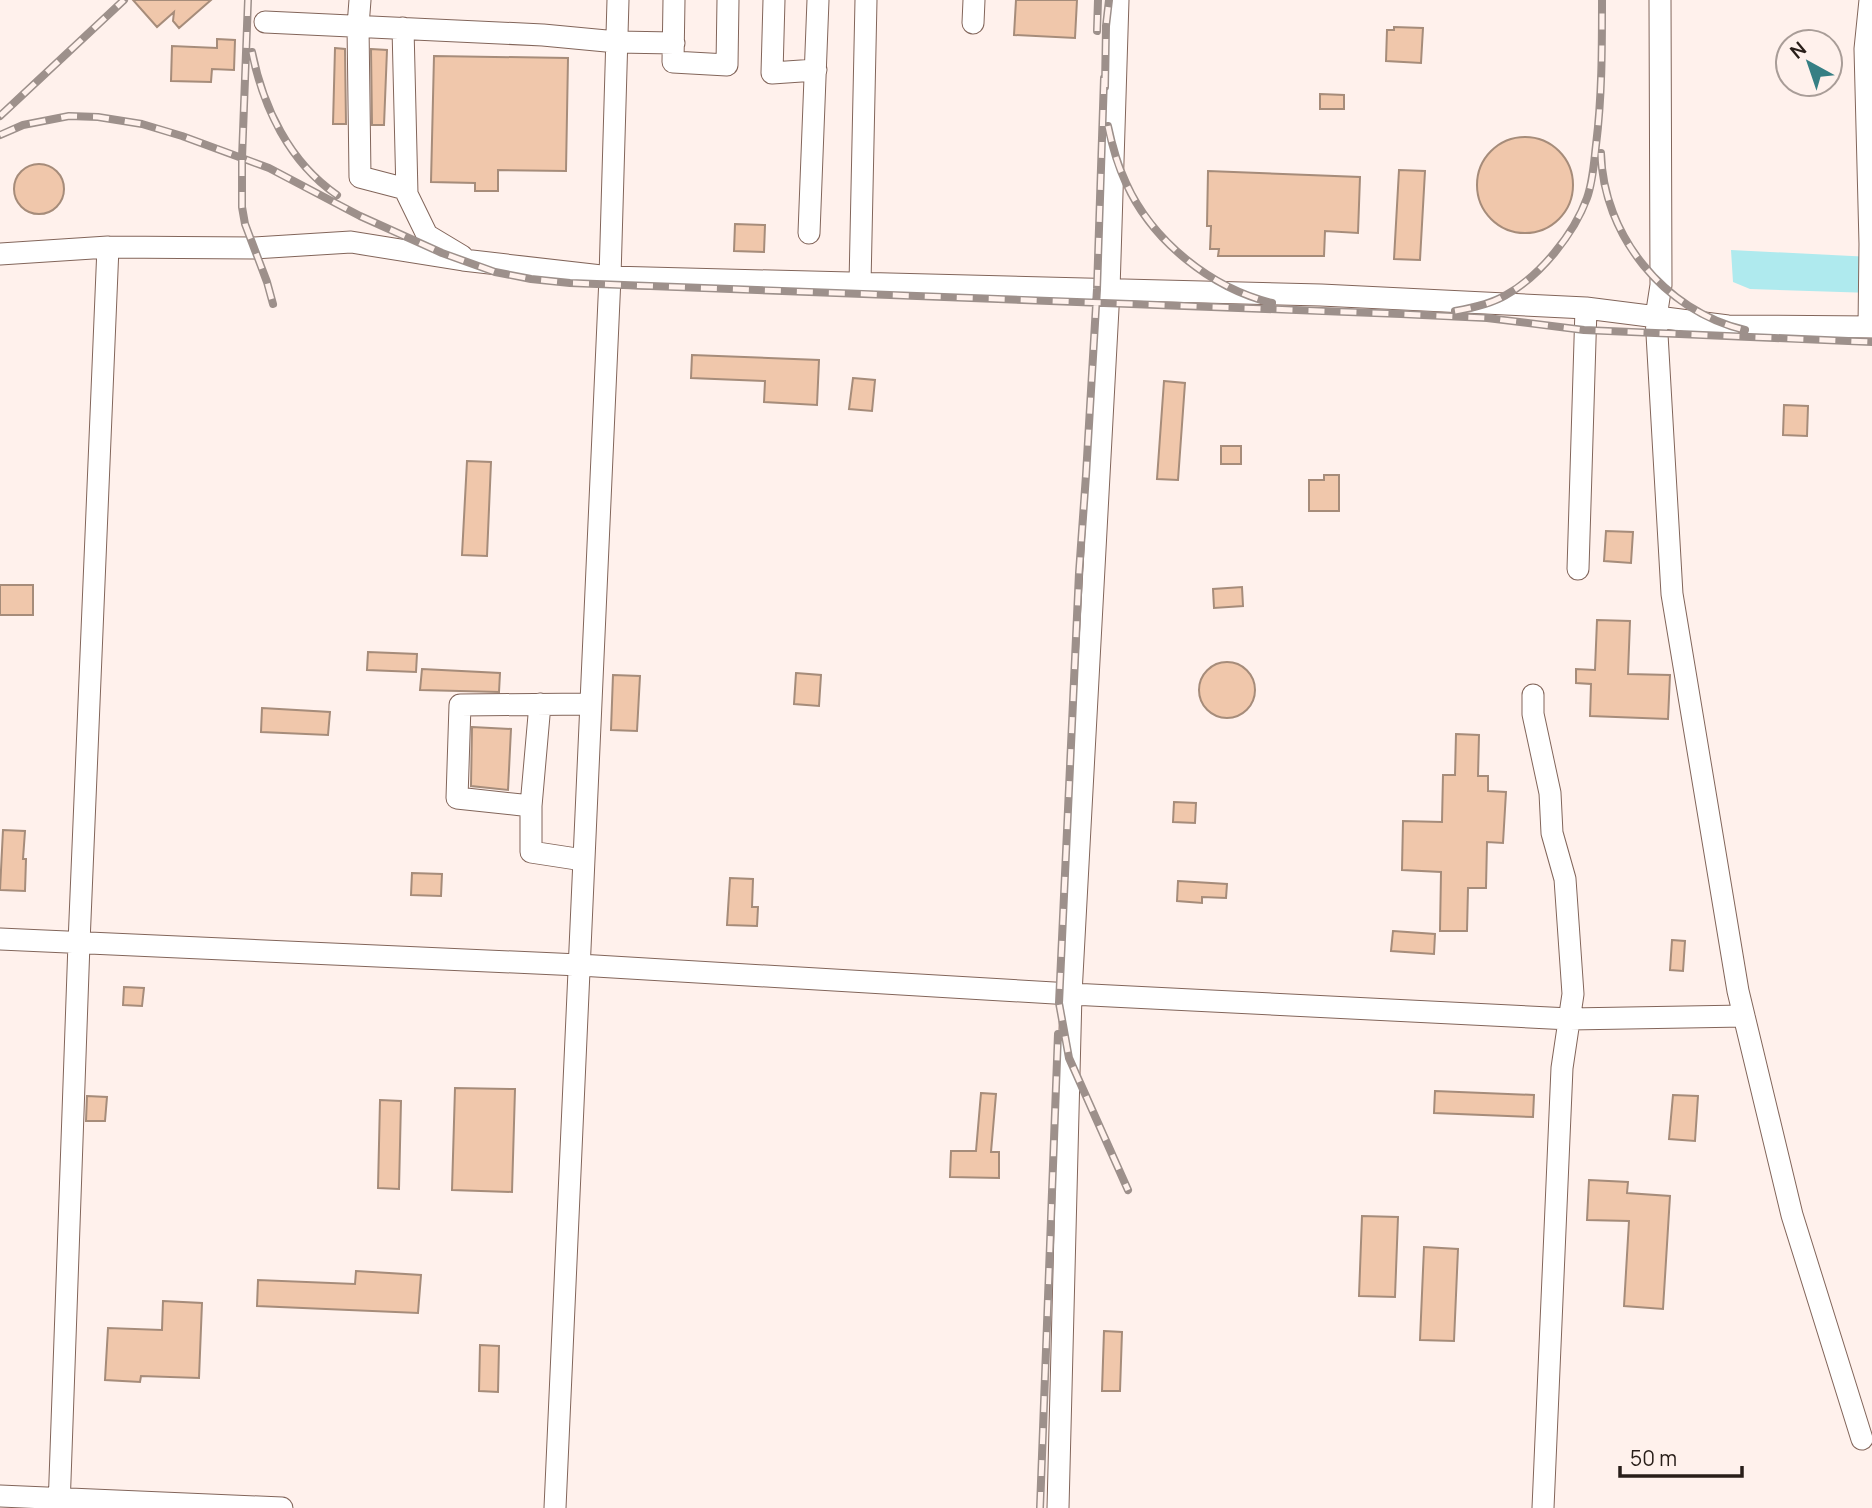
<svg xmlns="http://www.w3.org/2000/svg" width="1872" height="1508" font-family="Manrope,sans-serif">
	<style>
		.water { fill: #afeaee }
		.building { fill: #f0c7ab; stroke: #a68c7a; stroke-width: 2 }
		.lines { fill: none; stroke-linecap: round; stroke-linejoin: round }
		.minor-casing { stroke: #82655a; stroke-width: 23 }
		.minor { stroke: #fff; stroke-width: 21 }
		.rail-casing { stroke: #9d908b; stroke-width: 8 }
		.rail { stroke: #fff1ec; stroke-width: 5; stroke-dasharray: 16; stroke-linecap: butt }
	</style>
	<rect width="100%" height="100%" fill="#fff1ec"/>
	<!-- water -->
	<path class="water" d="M1731,250L1872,257V293L1750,289L1733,282Z"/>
	<!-- building -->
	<path class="building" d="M133,0H211L179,28L173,21L174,12L157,27Z
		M1016,0H1077L1075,38L1014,35Z
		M1394,27L1423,28L1421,63L1386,61L1387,30H1394Z
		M217,39L235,40L234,70L212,69L211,82L171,81L172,46L217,48Z
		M335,48L345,49L346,124H333Z
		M371,49L387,50L384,125H372Z
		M434,56L568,58L566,171L498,170V191H475V183L431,182Z
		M1320,94L1344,95V109H1320Z
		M1477 185a48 48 0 1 1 96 0a48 48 0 1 1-96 0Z
		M14 189a25 25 0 1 1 50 0a25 25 0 1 1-50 0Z
		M1399,170L1425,171L1420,260L1394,259Z
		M1208,171L1360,177L1358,233L1325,231L1324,256H1218L1219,249H1210L1211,226H1207Z
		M735,224L765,225L764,252L734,251Z
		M692,355L819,360L817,405L764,402L765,381L691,378Z
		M853,378L875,380L872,411L849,409Z
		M1164,381L1185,383L1178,480L1157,479Z
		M1784,405L1808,406L1807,436L1783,435Z
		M1221,446H1241V464H1221Z
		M467,461L491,462L487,556L462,555Z
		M1324,475H1339V511H1309V480H1324Z
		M1606,531L1633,532L1631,563L1604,561Z
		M0,585H33V615H0Z
		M1242,587L1243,606L1214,608L1213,589Z
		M1597,620L1630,621L1628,674L1670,675L1668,719L1590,716L1591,684L1576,683V669L1595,670Z
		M368,652L417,654L416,672L367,670Z
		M1199 690a28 28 0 1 1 56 0a28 28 0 1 1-56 0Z
		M422,669L500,673L499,692L420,690Z
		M796,673L821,675L819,706L794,704Z
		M613,675L640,676L637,731L611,730Z
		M262,708L330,712L328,735L261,732Z
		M472,727L511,729L508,790L471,786Z
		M1456,734L1479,735L1478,776H1488V791L1506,792L1503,843L1487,842L1486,888H1468L1467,931H1440L1441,872L1402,870L1403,821L1442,822L1443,775H1455Z
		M1174,802L1196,803L1195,823L1173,822Z
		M3,830L25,831L23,859H26L25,891L0,890Z
		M412,873L442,874L441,896L411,895Z
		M730,878L753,879L752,907H758L757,926L727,925Z
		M1178,881L1227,884L1226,898L1202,897V903L1177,901Z
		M1393,931L1435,934L1434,954L1391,951Z
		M1672,940L1685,941L1683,971L1670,970Z
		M124,987L144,988L142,1006L123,1005Z
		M455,1088L515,1089L512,1192L452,1190Z
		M1435,1091L1534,1095L1533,1117L1434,1113Z
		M981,1093L996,1094L991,1152H999V1178L950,1177L951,1151H976Z
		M1673,1095L1698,1096L1695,1141L1669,1139Z
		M87,1096L107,1097L105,1121H86Z
		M380,1100L401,1101L399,1189L378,1188Z
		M1589,1180L1628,1182L1627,1193L1670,1196L1663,1309L1624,1306L1629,1221L1587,1220Z
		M1362,1216L1398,1217L1395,1297L1359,1296Z
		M1424,1247L1458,1249L1454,1341L1420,1340Z
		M356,1271L421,1275L418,1313L257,1306L258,1280L355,1284Z
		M163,1301L202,1303L199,1378L141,1376L140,1382L105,1380L108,1328L162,1330Z
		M1104,1331L1122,1332L1120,1391H1102Z
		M480,1345L499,1346L498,1392L479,1391Z"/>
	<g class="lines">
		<!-- minor casing -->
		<g class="minor-casing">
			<path id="minor" d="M360,0L358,26L360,177L406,189
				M674,0L673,62L727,65L728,0
				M774,0L772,73L816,70
				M1660,0L1661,285L1656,317L1672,594L1738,991L1792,1215L1862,1439
				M265,22L543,35L617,42L674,43
				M973,23L974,0
				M403,28L407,194L427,235L462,256
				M809,233L818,0
				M0,254L108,247L254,248L351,242L463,260L610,277L1321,295L1586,308L1728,326L1872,327
				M860,284L866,0
				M1869,327L1870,244L1865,49L1870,0
				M1578,569L1586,308
				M1533,695V714L1550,793L1552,833L1565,879L1573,994L1562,1068L1543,1508
				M540,704L531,806V852L583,860
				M531,806L457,798L460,705L590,704
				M0,939L579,965L1071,994L1570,1019L1744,1016
				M0,1496L282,1508
				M59,1508L79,943L108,247
				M555,1508L610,277L618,0
				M1058,1508L1071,994L1109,290L1118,0"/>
		</g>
		<!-- minor -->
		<use href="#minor" class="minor"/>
		<!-- rail casing -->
		<g class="rail-casing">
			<path id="rail" d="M248,0L242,158V207L245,224L267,282L273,304
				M1097,31L1098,0
				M252,52C263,107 289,162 337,195
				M1104,78L1097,289L1086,475L1079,573L1059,1003L1069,1058L1128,1190
				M1105,87L1106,26L1109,0
				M0,116L124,0
				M1108,126C1112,145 1117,164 1126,183C1152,241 1211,288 1272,303
				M0,135L23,125L69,116L98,117L142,124L182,136L269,168L360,216L442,253L495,272L531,279L570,283L1401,314L1487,318L1584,330L1872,342
				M1601,153C1603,235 1664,311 1745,330
				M1455,311C1472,308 1491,304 1506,295C1540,276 1574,234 1587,198C1593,181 1594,162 1596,145C1602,97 1602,49 1602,0
				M1040,1508L1058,1034"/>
		</g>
		<!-- rail -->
		<use href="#rail" class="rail"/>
	</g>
	<!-- north arrow -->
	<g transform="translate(1809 63) rotate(320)"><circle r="33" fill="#fff1ec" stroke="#a99d98" stroke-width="2"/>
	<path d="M0-5L12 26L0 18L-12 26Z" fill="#367f84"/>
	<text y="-10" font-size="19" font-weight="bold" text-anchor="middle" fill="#291e19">N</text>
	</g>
	<!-- scale -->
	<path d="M1620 1466v10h122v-10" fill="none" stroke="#291e19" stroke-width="3.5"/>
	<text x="1630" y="1466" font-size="21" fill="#291e19" stroke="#fff1ec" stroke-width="5" paint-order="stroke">50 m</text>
</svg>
